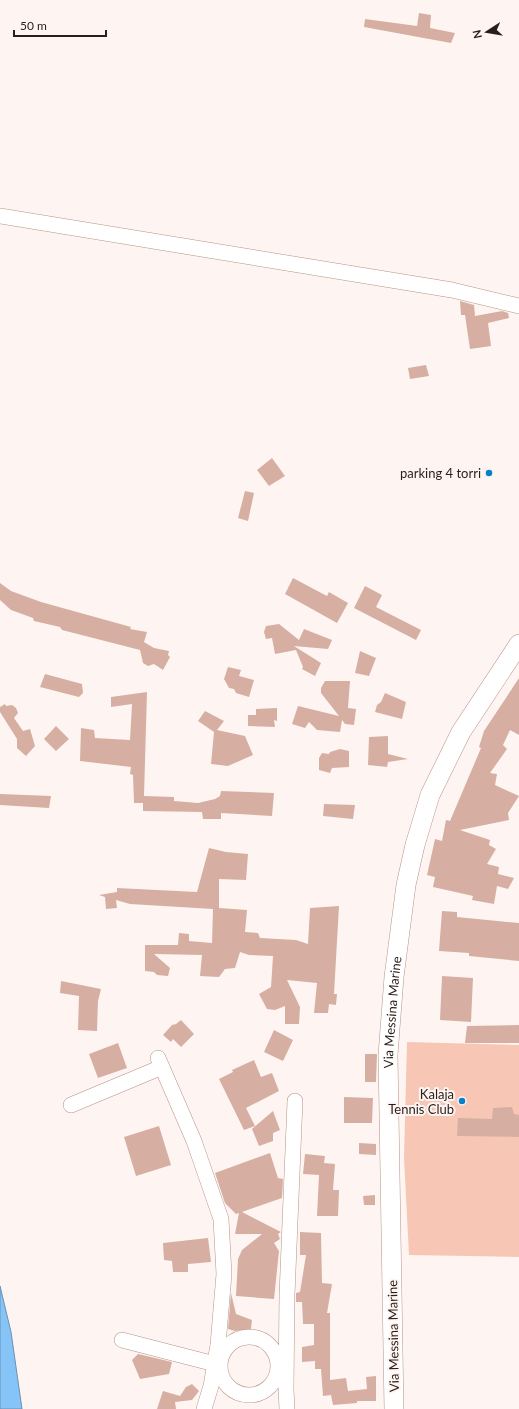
<svg xmlns="http://www.w3.org/2000/svg" width="519" height="1409" font-family="Lato,sans-serif">
	<style>
		.green { fill: #f7c6b5 }
		.water { fill: #86c3f6; stroke: #6b91b3 }
		.building { fill: #d6afa2 }
		.lines { fill: none; stroke-linecap: round; stroke-linejoin: round }
		.minor-casing { stroke: #b89285; stroke-width: 16 }
		.major-casing { stroke: #b89285; stroke-width: 20 }
		.minor { stroke: #fff; stroke-width: 15 }
		.major { stroke: #fff; stroke-width: 19 }
		.poi-dot { fill: #0680c8; stroke: #fef5f2; stroke-width: 1.5 }
		.labels { text-anchor: middle; dominant-baseline: central; stroke-width: 4; stroke-linejoin: round; paint-order: stroke }
		.poi-label { font-size: 13px; fill: #2b1d18; stroke: #fef5f2; text-anchor: end }
		.street-label { font-size: 13px; fill: #2b1d18; stroke: #fef5f2 }
	</style>
	<rect width="100%" height="100%" fill="#fef5f2"/>
	<!-- green -->
	<path class="green" d="M407,1042L519,1045V1257L409,1255L404,1158Z"/>
	<!-- water -->
	<path class="water" d="M0,1286L11,1332L22,1409H0Z"/>
	<!-- building -->
	<path class="building" d="M419,13L431,15L430,28L455,33L451,43L364,27L365,19L417,26Z
		M460,301L474,305L475,316L502,311L508,313L509,318L488,323L491,346L470,349L465,315H461Z
		M426,365L429,376L410,379L408,368Z
		M272,458L285,476L269,486L257,470Z
		M245,491L254,493L248,521L238,518Z
		M293,578L327,596L329,592L348,603L337,623L285,594Z
		M0,583L11,591L41,602L131,627L130,629L147,632L144,642L154,648L169,651L168,655L170,657L163,670L154,664L148,666L143,663L140,650L62,630L60,627L34,621L33,618L11,610L0,600Z
		M365,586L382,595L376,607L421,630L416,640L354,608Z
		M279,624L299,640L304,629L332,640L328,649L294,646L321,663L315,676L302,669L303,667L296,650L275,654L272,638L266,639L264,632L266,626Z
		M360,651L376,658L369,676L355,673Z
		M228,667L241,670L239,676L254,680L249,697L236,693L234,689L229,688L224,679Z
		M45,674L82,684L83,693L79,697L40,687Z
		M519,678V735L510,730L503,745L507,749L490,773L497,774L495,785L519,796L508,813L509,820L460,830L490,840L489,845L496,849L487,864L499,867L498,874L514,878L508,889L497,886L494,904L472,900L473,896L433,887L435,877L427,875L435,839L442,841L446,820L450,821L481,748L479,747L484,731Z
		M325,681H350L348,708L356,709L354,725L345,724L342,720L340,732L317,730L309,722L305,728L292,724L298,706L339,716L321,693V688Z
		M147,692L144,796L174,797V801L198,803L215,799L220,796L221,791L274,793L272,816L221,813V819H203L202,812L143,811V803H134L133,775L130,774L131,767L80,761L81,728L94,730L95,738L130,740L132,704L111,707V697Z
		M385,693L406,702L402,719L375,712L377,705L381,702Z
		M5,704L6,706L12,705L16,708L18,713L14,718L23,731L30,729L35,746L26,756L17,748V739L0,712V707Z
		M277,708V721L274,720L275,727L248,726V715H256V709Z
		M205,711L224,721L217,730L245,736L253,755L228,766L211,764L214,732L198,721Z
		M56,726L69,739L56,751L44,739Z
		M388,736V754L408,759L388,762L387,767L368,765L369,737Z
		M340,749L349,751V767L332,768L330,773L319,770V758L322,753L329,754L330,752Z
		M0,794L51,796L49,808L0,805Z
		M324,804L355,805L353,819L323,816Z
		M209,848L226,852L248,854L246,880L219,879V908L247,910L245,932L258,933L260,938L296,940L308,944L310,908L339,906L334,994H337L336,1005L329,1004L328,1013H314L317,983L287,980L300,1007L299,1024H285V1006L275,1010L267,1009L259,994L271,987L273,956L249,955L240,952L235,968L225,969L219,977L200,976L202,955L154,954L170,968L168,976L157,975L154,972L145,971V945H178L179,933L189,934V941L212,943L213,909L130,904L116,900L117,908L106,909L105,897L99,895L117,892V888L197,892Z
		M442,911L457,912V917L519,923V961L469,956V953L439,951Z
		M442,976L473,978L471,1022L440,1020Z
		M61,981L101,989L98,1001L97,1031L78,1030L79,996L60,993Z
		M181,1020L194,1034L181,1047L173,1039L171,1042L163,1035L172,1025L176,1024Z
		M519,1025V1043H465L467,1026Z
		M274,1030L293,1040L283,1061L264,1052Z
		M118,1043L127,1068L98,1078L89,1054Z
		M365,1054H377L376,1082H365Z
		M254,1060L261,1077L272,1073L279,1091L246,1108L255,1126L244,1130L219,1079L233,1072L232,1070Z
		M344,1097L373,1098L372,1123H344Z
		M512,1107L514,1114L519,1115V1137L457,1136L458,1118L492,1119L493,1108Z
		M273,1111L280,1130L273,1133V1141L259,1146L252,1129Z
		M159,1126L171,1165L136,1176L124,1137Z
		M359,1143L376,1144V1155L359,1154Z
		M270,1153L278,1178L283,1179L282,1198L242,1212L281,1232L278,1234L280,1239L274,1243L279,1251L274,1299L236,1296L238,1259L242,1250L262,1234H235L239,1213L236,1214L225,1203L215,1173Z
		M305,1154L325,1156L324,1163L335,1164L333,1190H339L338,1216H317L319,1175L303,1174Z
		M375,1195V1205H364L363,1196Z
		M300,1232L321,1233L322,1283L332,1284L327,1313H330V1380L346,1378L348,1391L367,1389L366,1377L376,1376V1401H357V1403L333,1405L331,1395L323,1396L321,1369H315V1361L302,1362V1347L314,1345V1324H303L302,1302H296V1293L300,1292L306,1255H300Z
		M208,1238L211,1262L188,1264V1272H173L172,1261L164,1260L163,1243Z
		M231,1293L236,1314L252,1320L251,1329L235,1331L228,1329Z
		M138,1354L172,1362L169,1374L140,1379L132,1360Z
		M192,1384L199,1391L192,1400L175,1402L176,1409H157L163,1391L180,1396L186,1387Z"/>
	<g class="lines">
		<!-- minor casing -->
		<g class="minor-casing">
			<path id="minor" d="M0,216L452,290L519,306
				M158,1058L194,1141L221,1219L224,1274L218,1345L211,1386L204,1409
				M71,1105L162,1067
				M220 1366a29 29 0 1 1 58 0a29 29 0 1 1-58 0Z
				M122,1340L215,1364
				M287,1409L286,1389L287,1295L295,1101"/>
		</g>
		<!-- major casing -->
		<g class="major-casing">
			<g id="major">
				<path id="s1" d="M394,1409L388,1055L394,977L406,885L415,845L430,795L461,732L519,644"/>
			</g>
		</g>
		<!-- minor -->
		<use href="#minor" class="minor"/>
		<!-- major -->
		<use href="#major" class="major"/>
	</g>
	<!-- markers -->
	<g class="poi-dot">
		<circle cx="489" cy="473" r="4"/>
		<circle cx="462" cy="1101" r="4"/>
	</g>
	<g class="labels">
		<!-- poi labels -->
		<g class="poi-label">
			<text x="481" y="473">parking 4 torri</text>
			<text x="454" y="1094">Kalaja<tspan x="454" dy="15">Tennis Club</tspan></text>
		</g>
		<!-- street labels -->
		<g class="street-label">
			<text stroke="none"><textPath href="#s1" startOffset="397">Via Messina Marine</textPath></text>
			<text transform="translate(393 1336) rotate(-91)">Via Messina Marine</text>
		</g>
	</g>
	<!-- north arrow -->
	<g transform="translate(487 32) rotate(258)" stroke="#fef5f2" stroke-width="3" paint-order="stroke">
	<path d="M0-3L7 15L0 10L-7 15Z" fill="#2b1d18"/>
	<text y="-6" font-size="11" font-weight="bold" text-anchor="middle" fill="#2b1d18">N</text>
	</g>
	<!-- scale -->
	<path d="M14 30v6h92v-6" fill="none" stroke="#2b1d18" stroke-width="2"/>
	<text x="20" y="30" font-size="12" fill="#2b1d18" stroke="#fef5f2" stroke-width="3" paint-order="stroke">50 m</text>
</svg>
